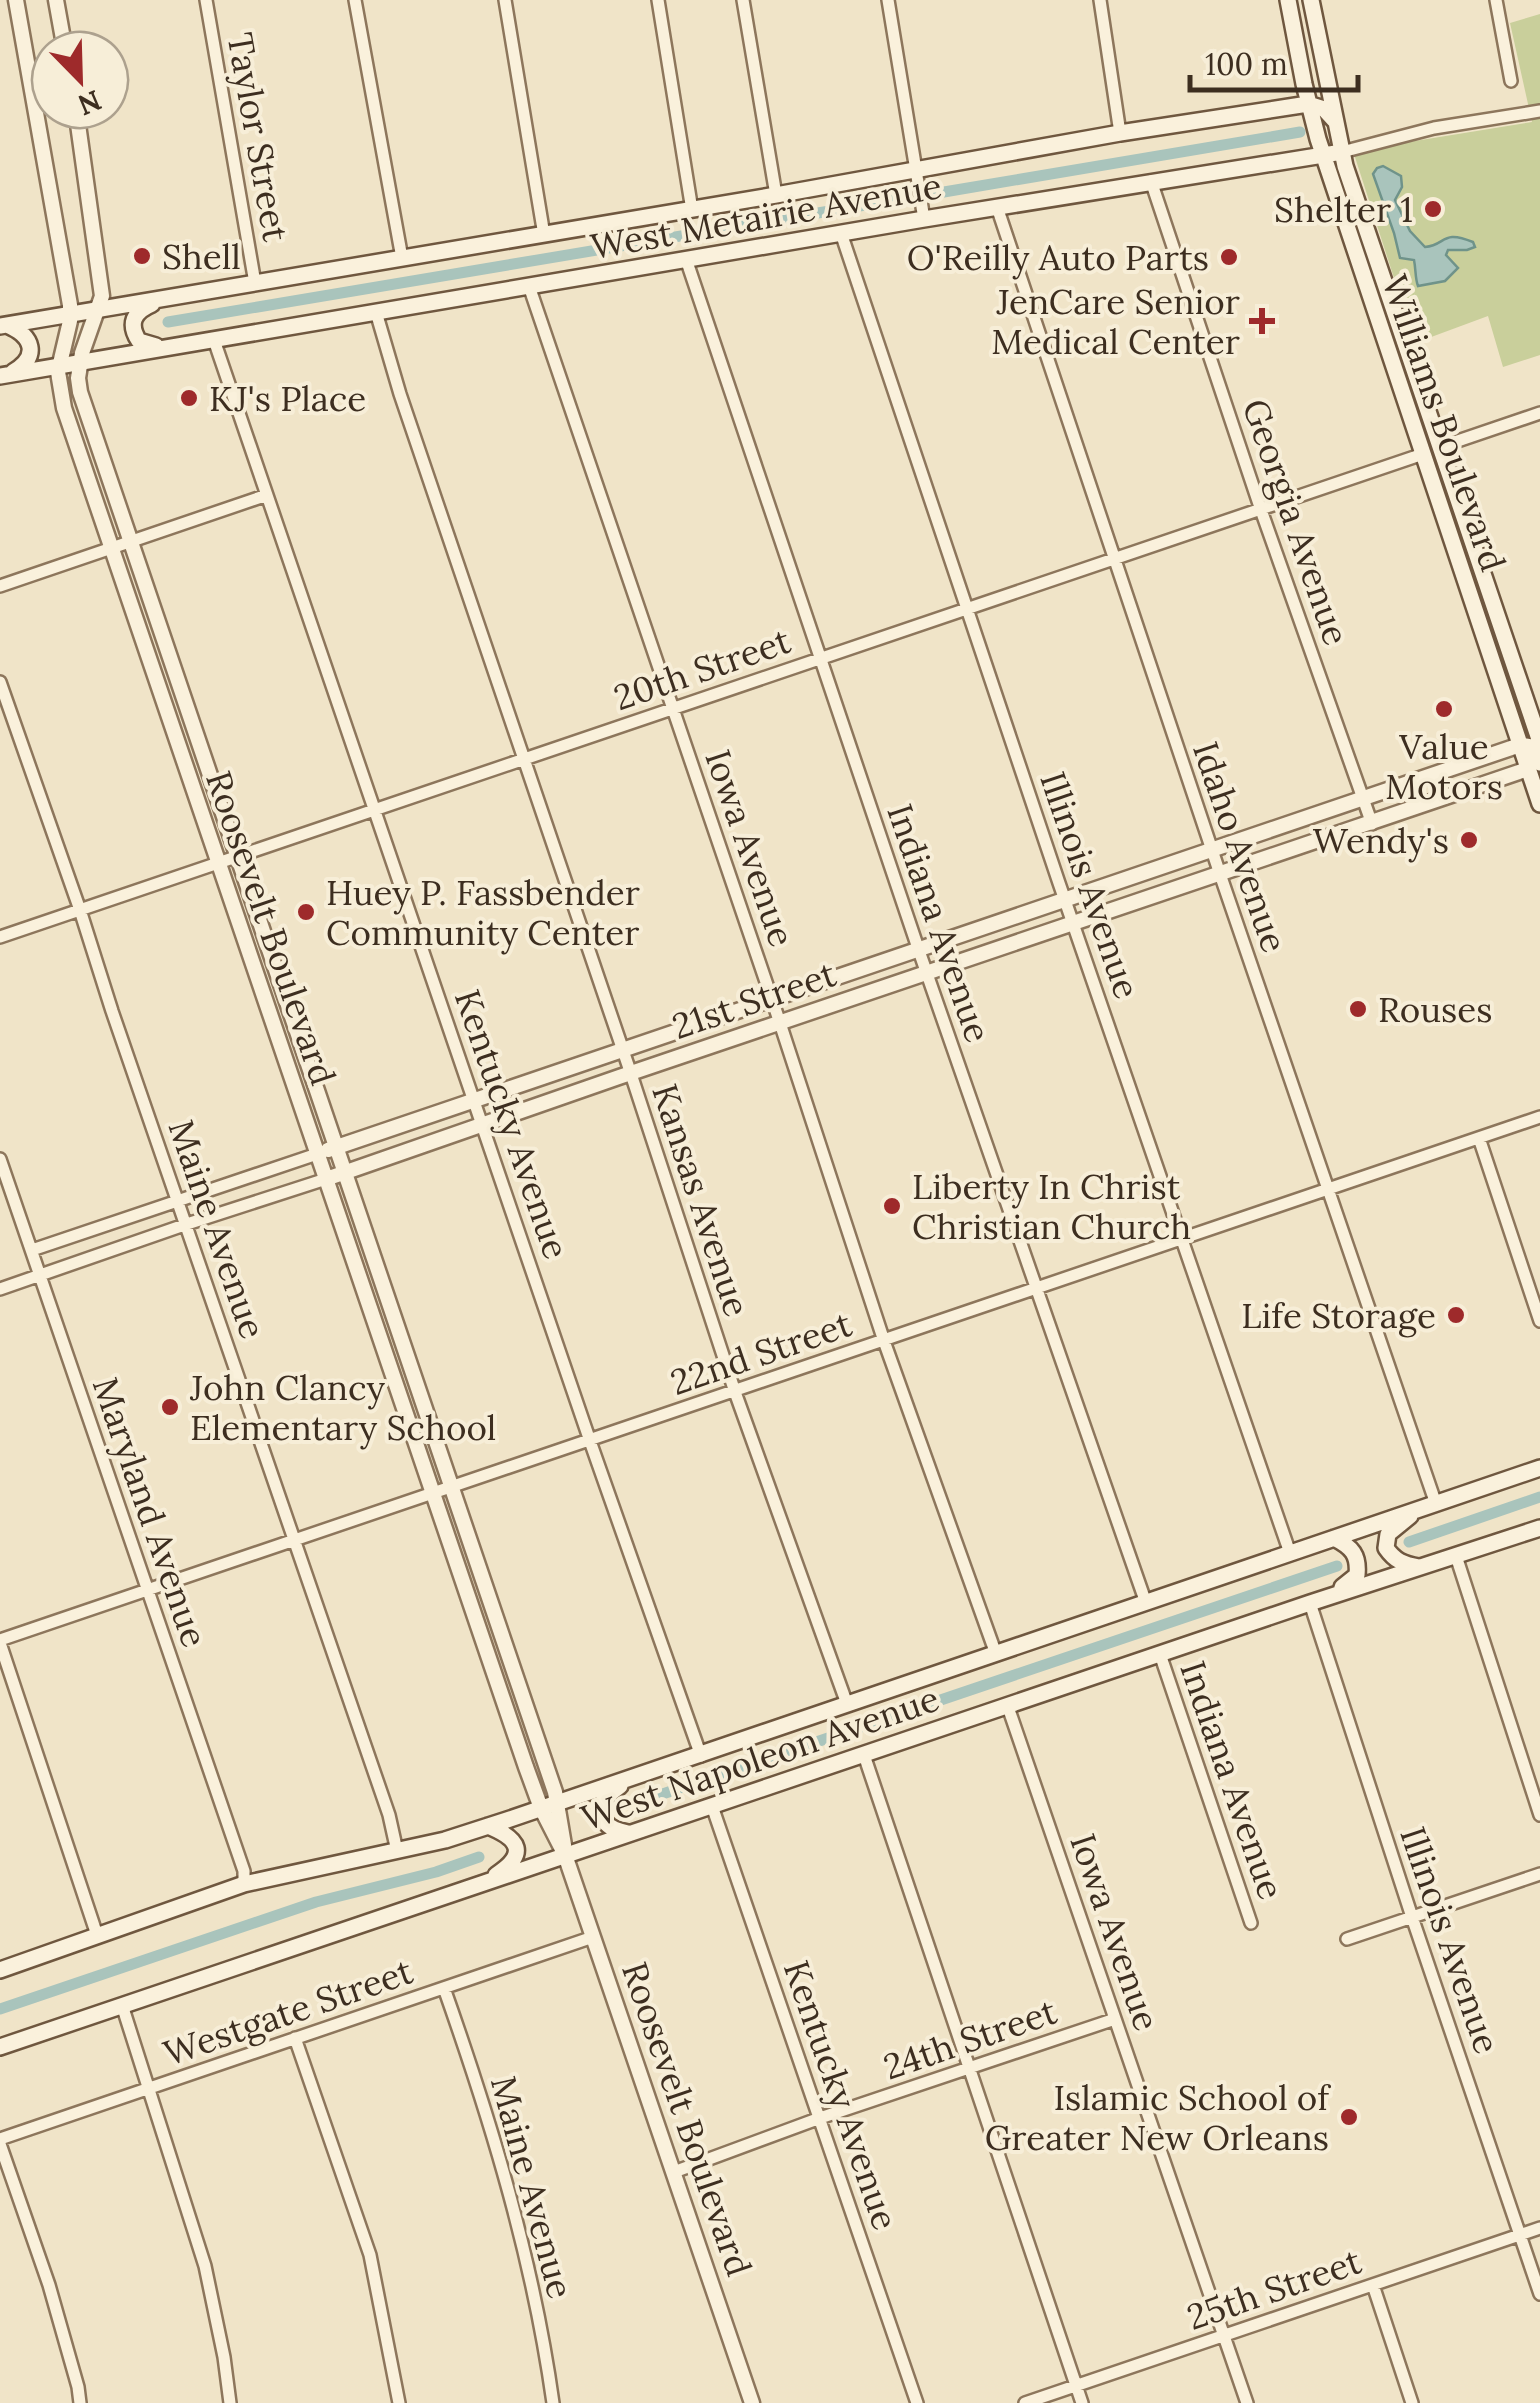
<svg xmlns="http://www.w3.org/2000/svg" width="1540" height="2403" font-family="Lora,serif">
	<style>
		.green { fill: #c9cf9b }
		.water { fill: #a9c4bc; stroke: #6f938a; stroke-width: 2.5 }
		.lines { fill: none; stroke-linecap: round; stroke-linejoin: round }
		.canal { stroke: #a9c4bc; stroke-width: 11 }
		.minor-casing { stroke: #8d765c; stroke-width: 16 }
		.tertiary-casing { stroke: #8d765c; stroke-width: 19 }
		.secondary-casing { stroke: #6f573f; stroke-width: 20 }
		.minor { stroke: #faf1dc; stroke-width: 11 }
		.tertiary { stroke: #faf1dc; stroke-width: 14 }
		.secondary { stroke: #faf1dc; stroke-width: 15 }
		.poi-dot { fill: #9e2a2b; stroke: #f7eed8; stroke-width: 4 }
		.labels { text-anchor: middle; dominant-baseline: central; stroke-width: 8; stroke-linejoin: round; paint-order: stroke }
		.street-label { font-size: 35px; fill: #3d2e20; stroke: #f7eed8 }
		.poi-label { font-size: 35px; fill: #3d2e20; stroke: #f7eed8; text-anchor: end }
	</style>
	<rect width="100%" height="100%" fill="#f0e4c8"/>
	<!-- green -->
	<path class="green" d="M1540,14V355L1503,367L1488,316L1415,343L1353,151L1532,122L1510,23Z"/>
	<!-- water -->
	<path class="water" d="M1383,166L1401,176L1402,187L1395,200L1410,231L1425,247C1447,245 1441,229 1473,242L1475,247L1467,250H1448L1446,255L1458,268L1445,281L1418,286C1415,278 1416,270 1414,260L1400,258L1394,233L1373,174L1377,168Z"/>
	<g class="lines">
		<!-- canal -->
		<path class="canal" d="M938,193L1300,132
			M168,322L907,198
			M1409,1542L1540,1497
			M633,1804L1337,1566
			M0,2009L316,1902L436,1872L479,1857"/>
		<!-- minor casing -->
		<g class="minor-casing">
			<path id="minor" d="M206,0L255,283
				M355,0L402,258
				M505,0L544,235
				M658,0L692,210
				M743,0L776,195
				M888,0L924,219
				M1100,0L1120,133
				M1496,0L1511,81
				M1342,152L1434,128L1540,111
				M1151,181L1261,510L1372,824
				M997,207L1220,874L1436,1504
				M841,233L1059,883L1290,1553
				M686,259L918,948L1146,1603
				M529,286L780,1023L884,1341L996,1654
				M376,312L400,394L631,1074L735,1392L847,1704
				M214,340L590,1441L701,1756
				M1440,447L1540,413
				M0,586L267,495
				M0,682L80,910L112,1011L389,1815L397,1851
				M0,937L1423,454
				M1479,1138L1540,1321
				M0,1159L244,1871V1884
				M32,1250L317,1154
				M0,1289L187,1224L326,1179
				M1456,1556L1540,1815
				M1310,1603L1412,1917L1540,2294
				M0,1640L1540,1117
				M0,1643L97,1935
				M1160,1654L1251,1923
				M1008,1707L1247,2403
				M864,1755L1082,2403
				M712,1806L917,2403
				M1347,1939L1540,1874
				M444,1988C492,2124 533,2260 553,2403
				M122,2005L205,2266L224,2357L230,2403
				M295,2038L370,2255L399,2403
				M0,2139L593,1937
				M0,2144L49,2285L78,2387L80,2403
				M674,2172L820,2118L1115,2019
				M1373,2285L1412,2403
				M1025,2403L1540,2228"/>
		</g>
		<!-- tertiary casing -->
		<g class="tertiary-casing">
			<path id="tertiary" d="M16,0L70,305V321L58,372L64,408L526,1767L541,1808L565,1855L752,2403
				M56,0L65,50
				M76,110L102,296L82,353L78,378L80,392L555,1792L564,1845
				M328,1150L1520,745
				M326,1179L619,1077L1528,769"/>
		</g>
		<!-- secondary casing -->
		<g class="secondary-casing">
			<path id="secondary" d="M1288,0L1304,84L1318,139L1540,804
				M1311,0L1345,166L1540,742
				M152,304C133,312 128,324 139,341L156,346
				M7,325C33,336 40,356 13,372
				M0,326L776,195L1120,133L1308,104L1324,109L1334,120
				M0,376L924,219L1342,152
				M1520,745L1531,747L1540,763
				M1410,1516L1388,1534L1386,1548C1395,1561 1403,1564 1419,1567
				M1334,1538C1352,1547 1359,1555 1357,1575L1342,1587
				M620,1786L604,1798C600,1821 604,1828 628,1833
				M488,1826C520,1839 528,1854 496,1875
				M0,1970L244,1884L445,1840L507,1820L1540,1468
				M0,2047L1310,1603L1540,1528"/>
		</g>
		<!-- minor -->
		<use href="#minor" class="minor"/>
		<!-- tertiary -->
		<use href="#tertiary" class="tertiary"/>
		<!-- secondary -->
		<use href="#secondary" class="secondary"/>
	</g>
	<!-- markers -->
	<g class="poi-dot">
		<circle cx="1433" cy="209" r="10"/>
		<circle cx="142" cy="256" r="10"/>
		<circle cx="1229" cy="257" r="10"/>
		<path d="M1257 306h10v10h10v10h-10v10h-10v-10h-10v-10h10z"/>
		<circle cx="189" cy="398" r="10"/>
		<circle cx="1444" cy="709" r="10"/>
		<circle cx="1469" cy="840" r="10"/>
		<circle cx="306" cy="912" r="10"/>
		<circle cx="1358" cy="1009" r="10"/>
		<circle cx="892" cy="1206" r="10"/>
		<circle cx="1456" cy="1315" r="10"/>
		<circle cx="170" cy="1407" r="10"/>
		<circle cx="1349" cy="2117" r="10"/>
	</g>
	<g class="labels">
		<!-- street labels -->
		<g class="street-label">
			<text transform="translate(258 137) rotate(80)">Taylor Street</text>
			<text transform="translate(766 216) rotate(-10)">West Metairie Avenue</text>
			<text transform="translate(1444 423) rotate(71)">Williams Boulevard</text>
			<text transform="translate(1296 522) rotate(71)">Georgia Avenue</text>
			<text transform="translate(702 669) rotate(-19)">20th Street</text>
			<text transform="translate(1240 847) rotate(71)">Idaho Avenue</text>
			<text transform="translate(750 848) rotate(71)">Iowa Avenue</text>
			<text transform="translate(1090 885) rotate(71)">Illinois Avenue</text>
			<text transform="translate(939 923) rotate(71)">Indiana Avenue</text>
			<text transform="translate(271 928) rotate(71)">Roosevelt Boulevard</text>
			<text transform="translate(754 1000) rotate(-19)">21st Street</text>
			<text transform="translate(512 1124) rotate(71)">Kentucky Avenue</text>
			<text transform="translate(701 1200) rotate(72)">Kansas Avenue</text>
			<text transform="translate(217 1229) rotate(71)">Maine Avenue</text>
			<text transform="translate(761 1353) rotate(-19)">22nd Street</text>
			<text transform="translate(150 1512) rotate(71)">Maryland Avenue</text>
			<text transform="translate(760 1758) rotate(-19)">West Napoleon Avenue</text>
			<text transform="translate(1232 1780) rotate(71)">Indiana Avenue</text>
			<text transform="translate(1115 1932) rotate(71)">Iowa Avenue</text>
			<text transform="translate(1450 1940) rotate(71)">Illinois Avenue</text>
			<text transform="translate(288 2012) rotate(-19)">Westgate Street</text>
			<text transform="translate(970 2039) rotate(-19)">24th Street</text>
			<text transform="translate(841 2095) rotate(71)">Kentucky Avenue</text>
			<text transform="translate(687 2119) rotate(71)">Roosevelt Boulevard</text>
			<text transform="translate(532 2187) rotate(75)">Maine Avenue</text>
			<text transform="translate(1274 2289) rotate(-19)">25th Street</text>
		</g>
		<!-- poi labels -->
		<g class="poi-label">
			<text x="1413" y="209">Shelter 1</text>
			<text x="162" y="256" text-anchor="start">Shell</text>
			<text x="1209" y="257">O'Reilly Auto Parts</text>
			<text x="1240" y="301">JenCare Senior<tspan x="1240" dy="40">Medical Center</tspan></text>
			<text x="209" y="398" text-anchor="start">KJ's Place</text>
			<text x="1444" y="746" text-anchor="middle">Value<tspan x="1444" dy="40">Motors</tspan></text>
			<text x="1449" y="840">Wendy's</text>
			<text x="326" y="892" text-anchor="start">Huey P. Fassbender<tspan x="326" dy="40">Community Center</tspan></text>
			<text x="1378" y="1009" text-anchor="start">Rouses</text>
			<text x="912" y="1186" text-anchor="start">Liberty In Christ<tspan x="912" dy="40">Christian Church</tspan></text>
			<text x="1436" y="1315">Life Storage</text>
			<text x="190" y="1387" text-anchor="start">John Clancy<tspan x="190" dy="40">Elementary School</tspan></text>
			<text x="1329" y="2097">Islamic School of<tspan x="1329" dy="40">Greater New Orleans</tspan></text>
		</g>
	</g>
	<!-- north arrow -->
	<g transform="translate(80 80) rotate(157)"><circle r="48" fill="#f7eed8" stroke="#ada18e" stroke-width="2.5"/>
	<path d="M0-8L18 38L0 25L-18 38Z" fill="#9e2a2b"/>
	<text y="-15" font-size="28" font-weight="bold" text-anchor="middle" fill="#3d2e20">N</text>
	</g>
	<!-- scale -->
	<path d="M1190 75v15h168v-15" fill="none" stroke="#3d2e20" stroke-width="5"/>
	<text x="1205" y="75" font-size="30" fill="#3d2e20" stroke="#f7eed8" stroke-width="8" paint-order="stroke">100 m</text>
</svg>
